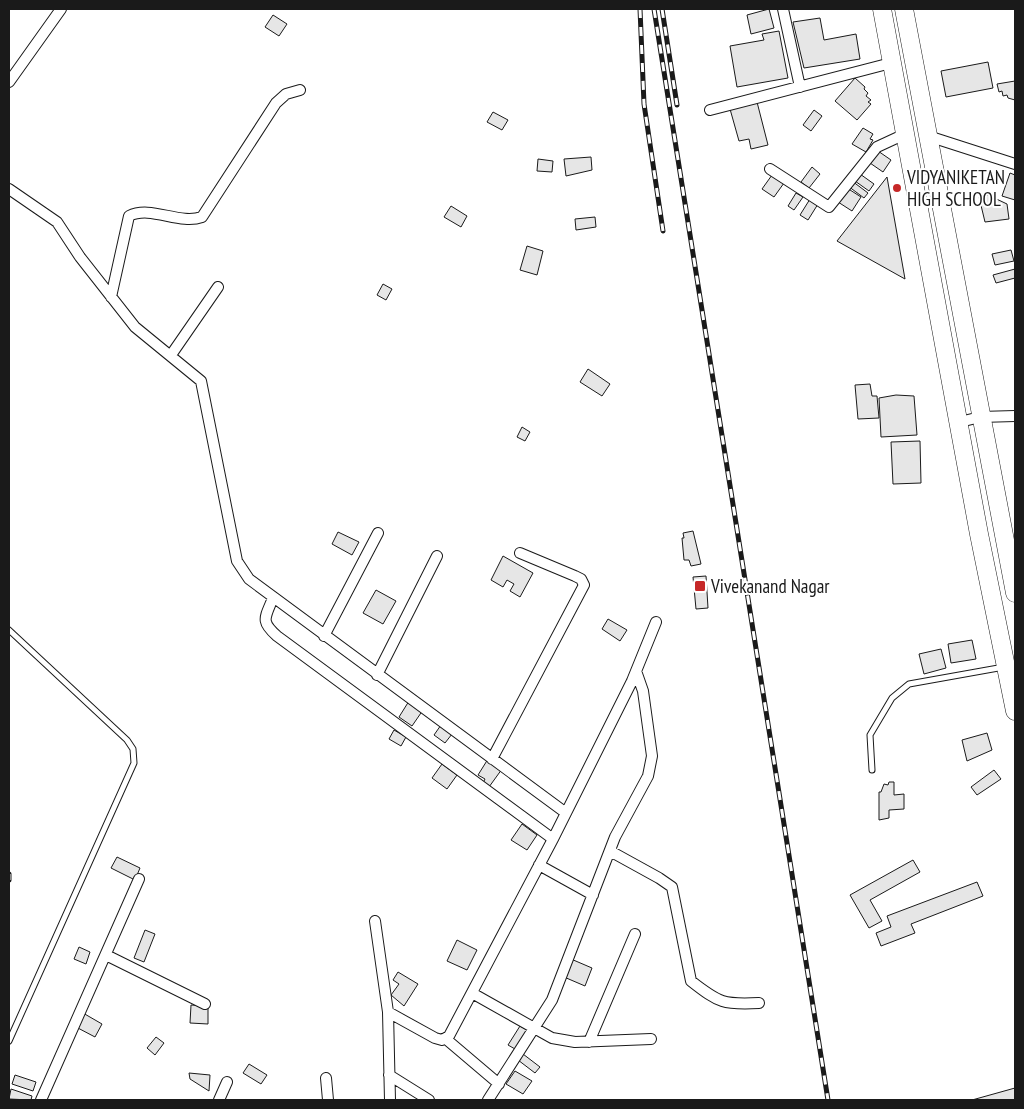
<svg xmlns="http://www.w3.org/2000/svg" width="1024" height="1109" font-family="'PT Sans Narrow',sans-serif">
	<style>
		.building { fill: #e6e6e6; stroke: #1a1a1a }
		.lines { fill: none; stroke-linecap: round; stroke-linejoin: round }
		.lane-casing { stroke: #1a1a1a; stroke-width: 7 }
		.street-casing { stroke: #1a1a1a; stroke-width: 12 }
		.highway-casing { stroke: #1a1a1a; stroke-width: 19 }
		.lane { stroke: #fff; stroke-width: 5 }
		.street { stroke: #fff; stroke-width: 10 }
		.highway { stroke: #fff; stroke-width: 18 }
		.rail-casing { stroke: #1a1a1a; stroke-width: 5 }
		.rail { stroke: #fff; stroke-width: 3; stroke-dasharray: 9; stroke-linecap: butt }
		.poi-dot { fill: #c62828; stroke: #fff; stroke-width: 2 }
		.labels { text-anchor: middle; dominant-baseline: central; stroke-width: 4; stroke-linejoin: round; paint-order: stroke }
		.poi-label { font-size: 19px; fill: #1a1a1a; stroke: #fff; text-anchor: start }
	</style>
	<rect width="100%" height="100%" fill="#fff"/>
	<!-- building -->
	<path class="building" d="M769,9L774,28L751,34L747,15Z
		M273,15L287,24L279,36L265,27Z
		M820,18L824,40L856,34L860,59L804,68L793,22Z
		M779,31L788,78L737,87L730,46L764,40L762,34Z
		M988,62L993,88L946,97L941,71Z
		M855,78L865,87L864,89L868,93L866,96L871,100L868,102L871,104L857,120L835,101Z
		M1015,81V100L1008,98L1007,95L1003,96L1002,91L999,92L997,84Z
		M757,102L768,145L751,149L749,139L739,141L730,109Z
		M814,110L822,116L811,131L803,125Z
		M493,112L508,120L502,130L487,122Z
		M863,128L873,134L870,139L873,140L866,152L852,144Z
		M878,151L891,160L883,172L870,163Z
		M591,157L592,170L566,176L564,159Z
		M538,159L553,161L552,172L537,171Z
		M812,167L820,174L809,188L801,182Z
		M1010,173L1015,175V200L1002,196Z
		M860,174L874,184L869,191L855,181Z
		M772,175L784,183L774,197L762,189Z
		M887,177L905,279L837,241Z
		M852,181L868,193L864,198L848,186Z
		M847,188L861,197L852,211L838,202Z
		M796,193L803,197L794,210L788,206Z
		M988,195L1007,204L1009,219L985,222L979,197Z
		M810,199L818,204L808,220L800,215Z
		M451,206L467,216L461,227L444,217Z
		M595,217L596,227L576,230L575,219Z
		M527,246L543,251L537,275L520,270Z
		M1011,250L1014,261L995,265L992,254Z
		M1015,269V278L996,283L993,275Z
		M383,284L392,289L386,300L377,295Z
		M588,369L610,384L602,396L580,382Z
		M870,384L872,396H877L879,418L858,419L855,385Z
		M896,395L914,396L917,435L881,437L879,398Z
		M522,427L530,432L525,441L517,437Z
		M920,441L921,483L893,484L891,442Z
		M693,531L701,564L691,566L689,560H684L682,538H684L683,533Z
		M338,532L359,542L352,555L332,544Z
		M503,556L533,573L520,597L510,591L514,584L507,580L503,587L491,580Z
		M706,576L708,608L696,609L693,577Z
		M376,590L396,601L383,624L363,613Z
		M608,619L627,630L620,641L602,629Z
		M972,640L976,659L951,663L948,644Z
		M941,649L946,668L924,674L919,654Z
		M409,701L423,710L412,726L399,717Z
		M441,725L452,734L445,743L434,735Z
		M394,730L406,737L401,746L389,739Z
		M987,733L992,750L967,761L962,740Z
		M488,759L502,769L489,787L483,783L485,779L478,775Z
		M442,764L457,775L447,789L432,778Z
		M994,770L1001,779L977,795L971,787Z
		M889,782H894V795L904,794V809L889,810V818L879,820V792H881L884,784L888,785Z
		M522,824L537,835L527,850L511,840Z
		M117,857L140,868L135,880L111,868Z
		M913,860L920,872L870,900L882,921L869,928L850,895Z
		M977,882L983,896L911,924L915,933L881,946L876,933L891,927L887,916Z
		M145,930L155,934L144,962L134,958Z
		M457,940L477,950L467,970L447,961Z
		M79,947L90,952L86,964L74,959Z
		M571,959L592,968L585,986L564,977Z
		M398,972L418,984L404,1006L391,995L399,984L393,980Z
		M191,1005L208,1006V1024L190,1023Z
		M83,1013L102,1024L95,1037L76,1027Z
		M520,1026L527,1030L515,1049L508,1045Z
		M156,1037L164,1043L155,1055L147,1048Z
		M523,1054L540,1067L535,1073L518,1060Z
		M249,1064L267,1075L261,1084L243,1073Z
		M515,1071L532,1081L523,1094L506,1084Z
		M189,1073L210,1075L209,1091L190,1079Z
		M15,1075L36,1082L33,1091L12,1084Z
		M1015,1088V1100H972Z
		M11,1089L32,1096L31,1100L9,1099Z"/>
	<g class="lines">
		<!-- lane casing -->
		<g class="lane-casing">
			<path id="lane" d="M9,630L127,740L133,749L134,763L9,1041
				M872,770L870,735L892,698L909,684L1004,667"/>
		</g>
		<!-- street casing -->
		<g class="street-casing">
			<path id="street" d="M783,9L800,87
				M9,82L61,9
				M710,110L891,63
				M928,136L1015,164
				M770,169L829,207L877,147L905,134
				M9,189L57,222L80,257L135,327L201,381L237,561L249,579L566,813
				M111,297L129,216C151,205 179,225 202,217L276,103L286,94L300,90
				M171,355L218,287
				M960,422L980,417L1015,416
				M273,598C265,618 260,621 277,636L553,839
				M324,636L378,533
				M377,675L437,556
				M492,759L584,585L581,579L575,576L520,553
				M610,851L659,878L672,887L691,981C719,1003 724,1005 759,1003
				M539,865L593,895
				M375,921L388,1012L390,1100
				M106,955L205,1004
				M472,993L552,1038L575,1042L651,1039
				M388,1012L435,1038L442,1040L449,1036L553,839L632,681L656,622
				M446,1039L499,1084
				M589,1042L635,934
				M389,1075L429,1100
				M326,1078L328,1100
				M41,1100L139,879
				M219,1100L227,1082
				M488,1100L552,1000L615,837L648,776L652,756L643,691L636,671"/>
		</g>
		<!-- highway casing -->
		<g class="highway-casing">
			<path id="highway" d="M882,9L979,534L1015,711
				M904,9L1015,593"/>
		</g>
		<!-- lane -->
		<use href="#lane" class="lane"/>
		<!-- street -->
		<use href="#street" class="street"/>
		<!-- highway -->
		<use href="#highway" class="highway"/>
		<!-- rail casing -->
		<g class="rail-casing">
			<path id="rail" d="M640,9L644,104L663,231
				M654,9L828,1100
				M662,9L677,105
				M9,874V880"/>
		</g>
		<!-- rail -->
		<use href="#rail" class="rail"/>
	</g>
	<!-- markers -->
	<g class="poi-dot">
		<circle cx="897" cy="188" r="5"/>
		<rect x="694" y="580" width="12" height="12" rx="2.5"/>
	</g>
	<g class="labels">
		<!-- poi labels -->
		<g class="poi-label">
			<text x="907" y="177">VIDYANIKETAN<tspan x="907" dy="22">HIGH SCHOOL</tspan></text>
			<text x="711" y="586">Vivekanand Nagar</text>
		</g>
	</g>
	<!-- border -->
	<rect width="1024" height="1109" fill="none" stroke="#1a1a1a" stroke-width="20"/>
</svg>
